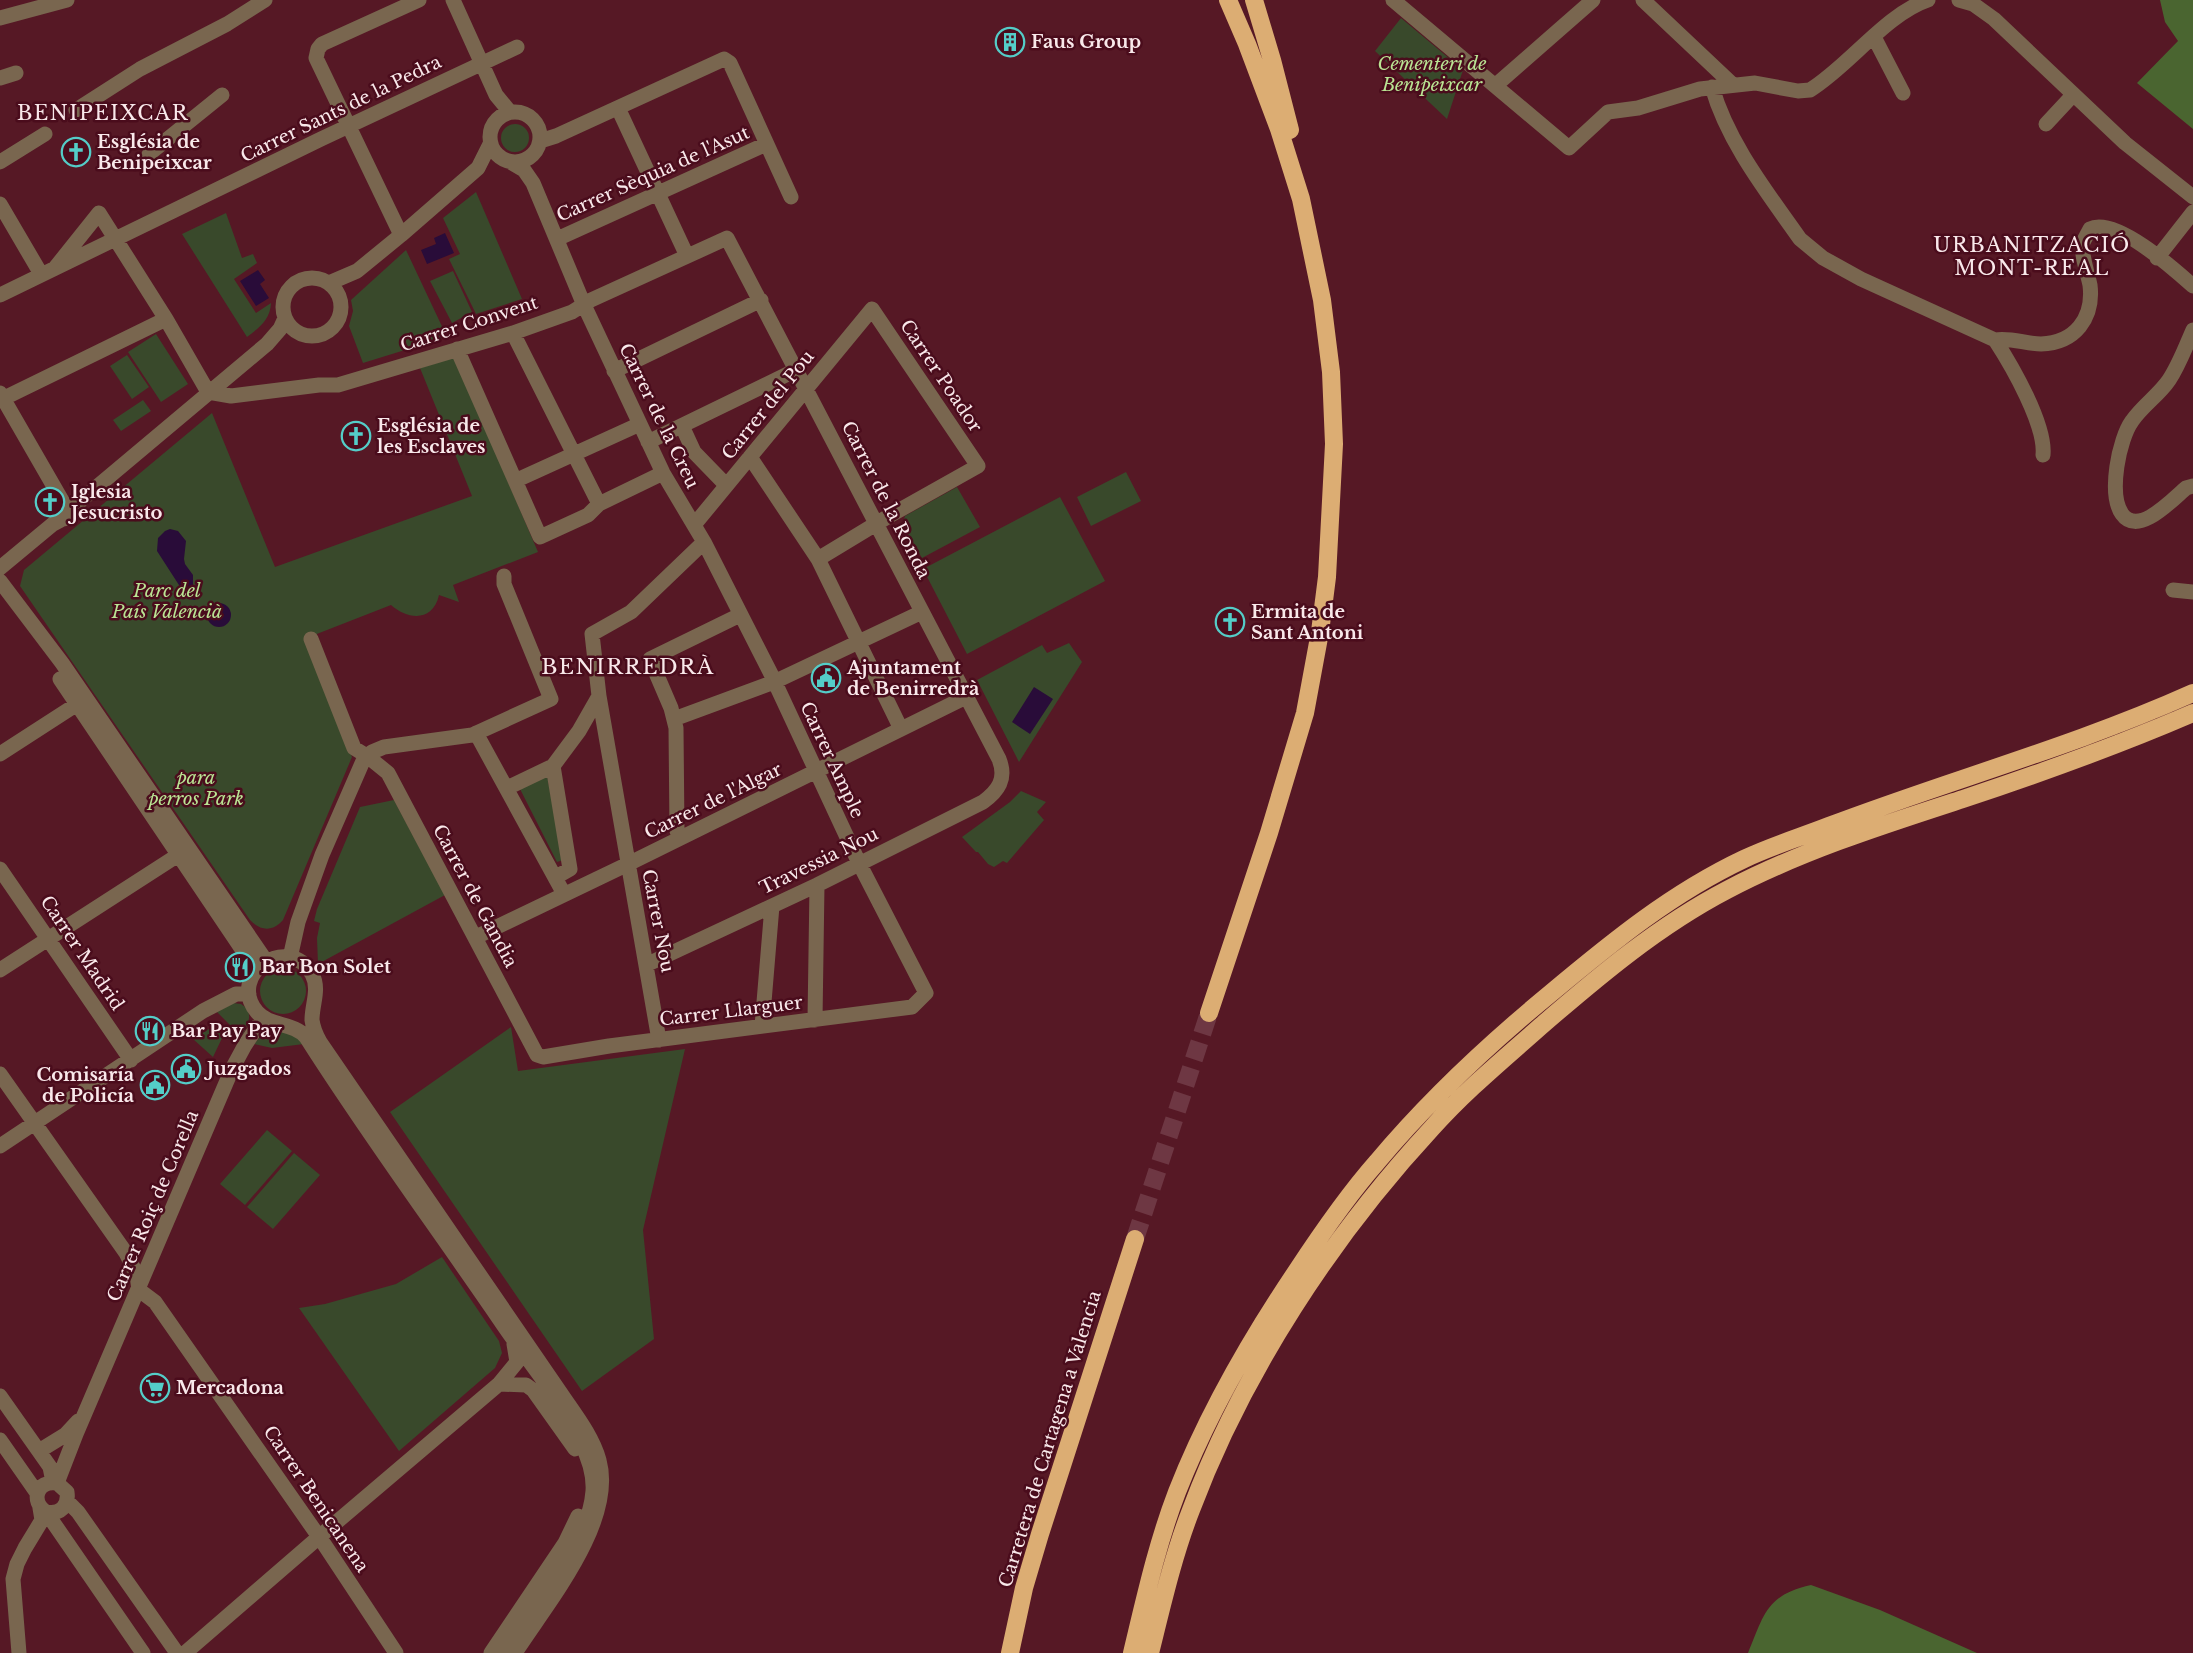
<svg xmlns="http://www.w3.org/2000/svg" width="2193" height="1653" font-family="'Libre Baskerville',serif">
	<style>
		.green { fill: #39492b }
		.forest { fill: #4a6530 }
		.water { fill: #290c39 }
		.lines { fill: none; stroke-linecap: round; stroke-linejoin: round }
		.highway-tunnel { stroke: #6e3743; stroke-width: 18; stroke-dasharray: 18 9; stroke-linecap: butt }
		.minor { stroke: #79664f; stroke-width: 15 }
		.highway { stroke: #dcad73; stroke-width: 18 }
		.labels { text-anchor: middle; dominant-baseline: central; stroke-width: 5; stroke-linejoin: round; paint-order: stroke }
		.poi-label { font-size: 18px; font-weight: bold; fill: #f9e8ea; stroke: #4a0c1c; text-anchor: start }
		.park-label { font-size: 18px; font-style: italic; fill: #bae594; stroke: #4a0c1c }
		.street-label { font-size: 18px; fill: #f9e8ea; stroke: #4a0c1c }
		.neighbourhood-label { font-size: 20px; letter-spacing: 1.5px; fill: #f9e8ea; stroke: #4a0c1c }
		.quarter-label { font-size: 21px; letter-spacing: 1.5px; fill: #f9e8ea; stroke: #4a0c1c }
	</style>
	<rect width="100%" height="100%" fill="#561825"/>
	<!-- green -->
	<path class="green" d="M1401,18L1463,70L1447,119L1375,51Z
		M501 138a14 14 0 1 1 28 0a14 14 0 1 1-28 0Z
		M476,192L522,299L476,314L449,259L460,254L443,218Z
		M226,213L242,258L253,254L257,263L234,279L256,313L271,303C270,320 260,327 247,337L182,234Z
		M406,250L447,337L363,363L349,326L353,311L351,300Z
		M453,271L472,312L452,323L430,281Z
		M156,334L188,384L161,402L128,352Z
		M127,355L149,387L132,399L110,366Z
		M455,357L538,552L453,585L459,602L439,595C433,622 408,620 391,605L304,639L352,757L283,920C273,932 260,931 250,920L20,586L24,570L212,413L275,567L472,496L420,368Z
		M143,400L151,411L121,431L113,420Z
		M1126,472L1141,501L1091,526L1077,497Z
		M957,487L980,527L922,558L902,526L905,516Z
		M1060,497L1105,581L967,654L923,569Z
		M1069,643L1082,662L1019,762L977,680L1042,645L1047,653Z
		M547,775L563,860L557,862L520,789Z
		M1021,791L1046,802L1037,812L1044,820L1007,863L1003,861L994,867L988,864L978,852H976L962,837L1010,802Z
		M394,800L445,895L318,964L317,938L320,923L314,921L317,909L360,807Z
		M260 991a23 23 0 1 1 46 0a23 23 0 1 1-46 0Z
		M233,1003L241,1004C254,1012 249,1022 243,1034L233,1028L217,1012Z
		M212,1027H216L223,1033V1036L213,1057L193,1039Z
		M511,1027L518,1071L685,1049L643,1230L654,1339L582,1391L390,1112Z
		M273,1030L290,1031L304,1044L272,1048L254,1044L261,1036Z
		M267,1130L292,1151L245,1205L220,1184Z
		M294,1153L320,1175L273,1229L247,1207Z
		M442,1257L499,1341L502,1353L495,1368L399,1451L299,1308L325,1304L396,1284Z"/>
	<!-- forest -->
	<path class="forest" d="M2160,0H2193V129L2137,83L2178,41L2165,22Z
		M1811,1585L1880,1610L1977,1653H1748C1764,1615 1766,1595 1811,1585Z"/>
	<!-- water -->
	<path class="water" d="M445,233L454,253L427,264L421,250L436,244L434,238Z
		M258,270L265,280L260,284L269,298L256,306L240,281Z
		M170,529L178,531L186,541L184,559L185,564L193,575V585L198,597L195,600L188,599L157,551L158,538L165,531Z
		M207 615a12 12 0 1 1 24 0a12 12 0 1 1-24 0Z
		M1034,687L1053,699L1030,734L1012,722Z"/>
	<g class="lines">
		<!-- highway-tunnel -->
		<path class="highway-tunnel" d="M1135,1239L1209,1013"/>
		<!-- minor -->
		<path class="minor" d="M453,0L496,95L510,112
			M1393,0L1569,148L1608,112L1638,108L1700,89L1755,83L1798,91L1810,90C1848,67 1886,14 1928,0
			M1643,0L1732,84
			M1959,0L1973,4L1994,19L2125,143L2193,197
			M0,18L67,0
			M1874,37L1903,93
			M0,78L16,73
			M1496,85L1593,0
			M1712,87C1728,143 1767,192 1800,239L1823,258L1861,279L1995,340
			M618,108L687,256
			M76,110L140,69L227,24L265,0
			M490 137a25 25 0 1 1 50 0a25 25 0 1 1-50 0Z
			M2046,124L2073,95
			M540,141L556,136L724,59L730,63L791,197
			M149,154L222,95
			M0,162L45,134
			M0,204L41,274
			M401,235L316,58L318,49L322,44L419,0
			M557,239L766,144
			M2157,258L2193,212
			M55,268L99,213L166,319L208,392L231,396L319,385H338L513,333L572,312L591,300L727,238L999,759C1007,779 998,791 983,802L817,885L648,964
			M283 307a29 29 0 1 1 58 0a29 29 0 1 1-58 0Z
			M329,283L357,271L401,235L478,168L490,144
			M0,295L321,139L517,47
			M2193,330C2186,346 2179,365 2169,380C2159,395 2143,405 2132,421C2119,439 2108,494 2122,514C2138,537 2172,500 2186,488L2193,486
			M513,333L599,504
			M457,349L540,537L588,515L599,504L663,473
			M614,371L761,300
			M0,393L68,511L64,519
			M0,400L166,319
			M682,426L694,452L726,485
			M648,442L796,370
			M2043,455C2046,425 2012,366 1995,340C2010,337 2026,344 2041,344C2075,343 2094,318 2090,285C2087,271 2082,258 2082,244L2090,229C2115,216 2174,269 2193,286
			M750,457L818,559L901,729
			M517,480L640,424
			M694,525L872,309L978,466L889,516L818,559
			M0,568L53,524L72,514L80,501L267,344L280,329L285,318
			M0,581L62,663L266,961
			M2173,590L2193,592
			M311,639L354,748L362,753
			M60,679L256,970
			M674,719L774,682L922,612
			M476,733L564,894
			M372,752L384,747L472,735L551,699L504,584V576
			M0,754L85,699
			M372,760L388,773L537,1055L543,1057L609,1046L912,1007L926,993L859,863L771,674L704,542L663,473L584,305L533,183L524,170L512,163
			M553,766L579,731L599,696
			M507,788L553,766L570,869L556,877
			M680,838L677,831L676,728L671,708L650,659L740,615
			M0,869L131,1060
			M476,937L628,864L966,697
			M290,958L298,922L322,855L363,761
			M0,970L186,850
			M815,1020L817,885
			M762,1026L772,906
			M659,1040L599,696L592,634L631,612L704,542
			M0,1074L126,1253L137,1275L139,1290L155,1302L324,1544L396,1653
			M0,1146L203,1011L236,994H249
			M499,1384L526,1385L533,1390L575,1449
			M0,1396L50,1467L53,1482
			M0,1440L37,1493
			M39,1451L65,1435L78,1421
			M57,1483L76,1434L232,1069L245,1045L263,1018
			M67,1501L78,1512L177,1653
			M46,1512C60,1515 69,1506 67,1492L57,1483C37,1480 30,1501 46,1512L143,1653
			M19,1653L13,1579L17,1564L25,1548L42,1520L40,1508
			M185,1653L319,1537L499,1384L517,1362L514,1344
			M491,1653L565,1543L578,1516
			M506,1653C535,1609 589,1544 593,1491C594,1475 588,1457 581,1443C562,1400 530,1364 504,1326C438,1229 368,1135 306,1037C293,1022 270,1027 257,1012C226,975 288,932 312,974C320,989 312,1004 312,1020C313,1028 316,1035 320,1042L560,1392C574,1413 592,1435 599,1460C616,1522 547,1603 515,1653"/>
		<!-- highway -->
		<path class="highway" d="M1254,0L1272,60L1290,130
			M1209,1013L1269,833L1305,713L1320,632L1327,577L1334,444L1331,372L1322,300L1301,199L1279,129L1247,44L1228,0
			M1010,1653L1024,1588L1040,1534L1135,1239
			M1132,1653C1145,1599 1157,1544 1177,1492C1208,1413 1249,1342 1296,1272C1321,1234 1347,1196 1377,1162C1429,1100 1489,1044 1551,993C1612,942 1672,893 1744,859C1771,846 1801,837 1829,826C1950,780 2075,746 2193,693
			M1150,1653C1162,1605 1173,1556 1191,1510C1243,1371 1332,1236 1432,1128C1465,1091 1504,1059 1541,1026C1599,976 1658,926 1727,890C1801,851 1883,825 1963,799C2041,773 2117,746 2193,713"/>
	</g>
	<!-- icons -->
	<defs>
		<g id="building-ring" transform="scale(1.5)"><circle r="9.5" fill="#4a0c1c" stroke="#54cdc8" stroke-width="1.5"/><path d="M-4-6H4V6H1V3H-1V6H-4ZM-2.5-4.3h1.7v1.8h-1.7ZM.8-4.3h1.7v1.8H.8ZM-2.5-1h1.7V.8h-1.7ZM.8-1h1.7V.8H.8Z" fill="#54cdc8"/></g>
		<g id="church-ring" transform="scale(1.5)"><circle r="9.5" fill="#4a0c1c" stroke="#54cdc8" stroke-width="1.5"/><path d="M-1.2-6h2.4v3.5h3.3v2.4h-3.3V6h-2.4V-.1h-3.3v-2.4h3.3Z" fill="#54cdc8"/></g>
		<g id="civic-ring" transform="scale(1.5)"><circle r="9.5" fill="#4a0c1c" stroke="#54cdc8" stroke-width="1.5"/><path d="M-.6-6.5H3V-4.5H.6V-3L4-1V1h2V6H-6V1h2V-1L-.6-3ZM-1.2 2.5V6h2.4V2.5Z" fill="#54cdc8"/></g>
		<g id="restaurant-ring" transform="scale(1.5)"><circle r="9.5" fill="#4a0c1c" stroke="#54cdc8" stroke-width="1.5"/><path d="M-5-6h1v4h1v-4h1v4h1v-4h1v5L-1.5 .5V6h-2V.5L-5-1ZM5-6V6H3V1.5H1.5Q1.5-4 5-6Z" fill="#54cdc8"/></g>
		<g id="supermarket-ring" transform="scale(1.5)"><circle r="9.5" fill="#4a0c1c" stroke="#54cdc8" stroke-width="1.5"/><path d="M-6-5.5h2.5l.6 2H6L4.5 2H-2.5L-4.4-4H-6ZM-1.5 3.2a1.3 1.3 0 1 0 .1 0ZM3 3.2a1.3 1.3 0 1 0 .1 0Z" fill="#54cdc8"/></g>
	</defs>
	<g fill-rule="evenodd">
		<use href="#building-ring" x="1010" y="42"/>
		<use href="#church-ring" x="76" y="152"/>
		<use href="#church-ring" x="356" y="436"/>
		<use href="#church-ring" x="50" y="502"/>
		<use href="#church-ring" x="1230" y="622"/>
		<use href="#civic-ring" x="826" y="678"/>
		<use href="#restaurant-ring" x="240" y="967"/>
		<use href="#restaurant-ring" x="150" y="1031"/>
		<use href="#civic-ring" x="186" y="1069"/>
		<use href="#civic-ring" x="155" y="1085"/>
		<use href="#supermarket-ring" x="155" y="1388"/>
	</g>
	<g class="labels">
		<!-- poi labels -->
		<g class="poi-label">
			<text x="1031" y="42">Faus Group</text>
			<text x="97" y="142">Església de<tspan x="97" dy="21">Benipeixcar</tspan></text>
			<text x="377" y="426">Església de<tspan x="377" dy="21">les Esclaves</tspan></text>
			<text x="71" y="492">Iglesia<tspan x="71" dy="21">Jesucristo</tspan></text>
			<text x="1251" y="612">Ermita de<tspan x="1251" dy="21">Sant Antoni</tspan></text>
			<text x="847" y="668">Ajuntament<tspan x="847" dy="21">de Benirredrà</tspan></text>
			<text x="261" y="967">Bar Bon Solet</text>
			<text x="171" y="1031">Bar Pay Pay</text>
			<text x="207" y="1069">Juzgados</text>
			<text x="134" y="1075" text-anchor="end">Comisaría<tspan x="134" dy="21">de Policía</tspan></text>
			<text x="176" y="1388">Mercadona</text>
		</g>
		<!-- park labels -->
		<g class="park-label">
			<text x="1432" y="64">Cementeri de<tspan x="1432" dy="21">Benipeixcar</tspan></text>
			<text x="167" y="591">Parc del<tspan x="167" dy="21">País Valencià</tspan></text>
			<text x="196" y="778">para<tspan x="196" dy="21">perros Park</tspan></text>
		</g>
		<!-- street labels -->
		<g class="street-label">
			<text transform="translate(341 109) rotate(-26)">Carrer Sants de la Pedra</text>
			<text transform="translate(653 174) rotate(-24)">Carrer Sèquia de l'Asut</text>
			<text transform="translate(469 324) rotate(-18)">Carrer Convent</text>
			<text transform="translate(941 376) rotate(56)">Carrer Poador</text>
			<text transform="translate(768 405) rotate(-51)">Carrer del Pou</text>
			<text transform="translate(659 416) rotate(64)">Carrer de la Creu</text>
			<text transform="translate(886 500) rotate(63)">Carrer de la Ronda</text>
			<text transform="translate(832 760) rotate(65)">Carrer Ample</text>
			<text transform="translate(713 801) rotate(-26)">Carrer de l'Algar</text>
			<text transform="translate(819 861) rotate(-26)">Travessia Nou</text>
			<text transform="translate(475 896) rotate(62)">Carrer de Gandia</text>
			<text transform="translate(658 921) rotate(79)">Carrer Nou</text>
			<text transform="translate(82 953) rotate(56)">Carrer Madrid</text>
			<text transform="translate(731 1011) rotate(-7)">Carrer Llarguer</text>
			<text transform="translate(153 1206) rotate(-67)">Carrer Roiç de Corella</text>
			<text transform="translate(1050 1439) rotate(-73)">Carretera de Cartagena a Valencia</text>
			<text transform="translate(316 1499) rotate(56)">Carrer Benicanena</text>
		</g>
		<!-- neighbourhood labels -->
		<g class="neighbourhood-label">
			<text x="103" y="113">BENIPEIXCAR</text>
			<text x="2032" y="245">URBANITZACIÓ<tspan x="2032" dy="23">MONT-REAL</tspan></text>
		</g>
		<!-- quarter labels -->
		<g class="quarter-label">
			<text x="628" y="667">BENIRREDRÀ</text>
		</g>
	</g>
</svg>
